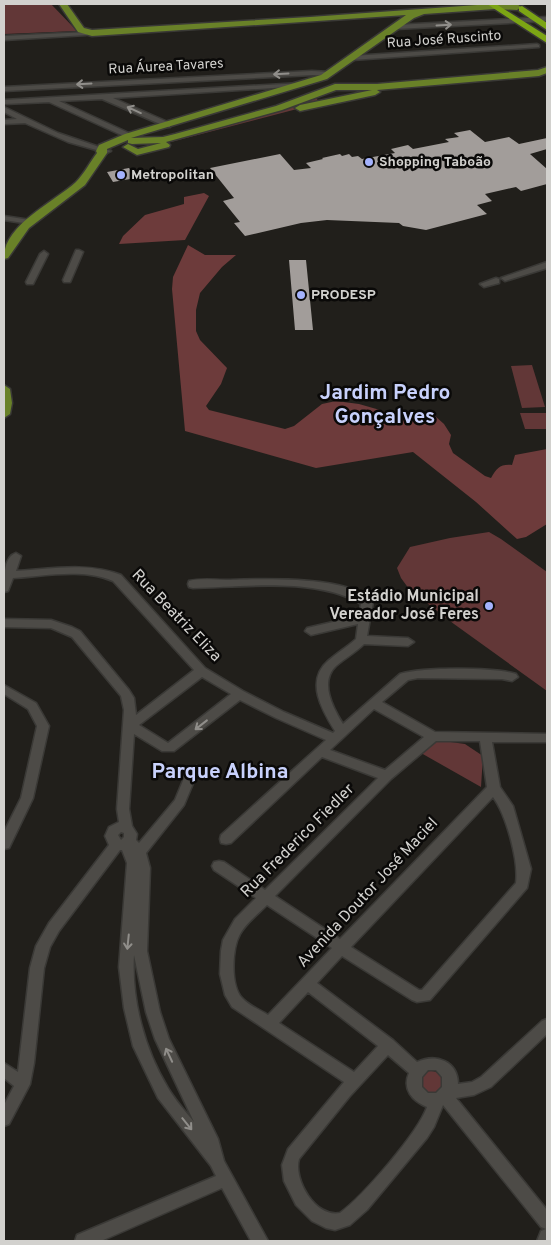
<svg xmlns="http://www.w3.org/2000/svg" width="551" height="1245" font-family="Overpass,sans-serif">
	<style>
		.green { fill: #623737 }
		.forest { fill: #6d3b3b }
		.building { fill: #a29d9a }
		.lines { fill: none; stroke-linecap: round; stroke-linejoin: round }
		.minor-casing { stroke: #3a3936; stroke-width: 3 }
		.major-casing { stroke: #3a3936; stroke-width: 3 }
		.highway-casing { stroke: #3a3936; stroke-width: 3 }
		.minor { fill: #4d4b47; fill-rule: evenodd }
		.major { fill: #698128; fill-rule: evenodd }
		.highway { fill: #7ca514; fill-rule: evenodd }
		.oneway { stroke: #908e8a }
		.poi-dot { fill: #a4b2fc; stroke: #0a0908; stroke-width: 2 }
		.labels { text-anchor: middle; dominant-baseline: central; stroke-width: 5; stroke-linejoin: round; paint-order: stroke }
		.far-street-label { font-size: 14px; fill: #d2d1ce; stroke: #0a0908 }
		.far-poi-label { font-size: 14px; font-weight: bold; fill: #d2d1ce; stroke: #0a0908; text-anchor: start }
		.poi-label { font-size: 16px; font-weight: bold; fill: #d2d1ce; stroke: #0a0908; text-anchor: end }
		.street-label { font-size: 16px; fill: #d2d1ce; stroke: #0a0908 }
		.district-label { font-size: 21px; font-weight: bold; fill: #c8d1fc; stroke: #0a0908 }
	</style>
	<rect width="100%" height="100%" fill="#211f1b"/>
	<!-- green -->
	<path class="green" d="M4,4H51L77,31L4,34Z
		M316,98L320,103L167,143V142Z
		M532,365L545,407L522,408L511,366Z
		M520,413H547V429H525Z
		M489,532L501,539L547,572V691L454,624L409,589L401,578L397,568L410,547L450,538Z
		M436,740L465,744L483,756L481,787L421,753Z
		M420 1082a11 11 0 1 1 22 0a11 11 0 1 1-22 0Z"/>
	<!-- forest -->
	<path class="forest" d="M204,193L209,196L185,240L119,244L123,236L145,215L184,204V197Z
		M188,245L205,255H236L222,267L200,293L196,310V331L200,340L227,368L221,384L206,406L209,410L285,429L294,426L322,404L336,401L359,404L394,414L435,416L444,424L451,435L449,444L453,453L485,476L491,478C497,468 500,464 512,465L515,455L547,449V524L526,537L517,539L476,502L413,452L316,468L185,431L172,289L173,277Z"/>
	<!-- building -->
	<path class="building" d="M470,130L485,142L509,137L519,144L547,138V149L530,154L547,169V184L521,191L516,187L485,194L492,201L477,205L487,214L426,230L403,226L399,223L327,220L301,223L245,236L234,223L240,222L223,201L234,198L210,168L280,154L294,170L311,168L306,163L323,159L322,158L340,154L342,156L349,154L352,157L358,156L362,159L395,153L391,149L408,145L413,149L449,142L445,139L459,137L454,133Z
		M129,168L136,178L113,182L107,172Z
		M289,260H306L313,330H295Z"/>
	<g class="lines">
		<!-- minor casing -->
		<g class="minor-casing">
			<path id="minor" d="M547,17V21L396,29L393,27L396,25Z
				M88,32V34L86,35L4,40V36Z
				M537,44L539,45V47L352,60L349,58L352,56Z
				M312,71L330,72L333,74L330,76L312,75L4,91V87Z
				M302,83L304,84V86L113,98L170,123V127H167L102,99L59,101L131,134V138H128L49,102L4,104V100Z
				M4,107L58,133L111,151L107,153L68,142L25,123L4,124V120L17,119L4,112Z
				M4,216L30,220L34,222L30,224L4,220Z
				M76,250H79L83,252L71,280L70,282H64L63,280Z
				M44,251L48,254L33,284H27L26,282L40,254Z
				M547,262V268L505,281L501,278Z
				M496,278L499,279V283L484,287L480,284Z
				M16,553L21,556L16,571C50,569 88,562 121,575L205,668L243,691L284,712L333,733L335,731C322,710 305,681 328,661C337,653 347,647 356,639L358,624L311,635L305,631L307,628L359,616L361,604C316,577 244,587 193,588L189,587L188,584L189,581C201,578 215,580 227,580C259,579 352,575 373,602L367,636L408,638L414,642L408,646L364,644C355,653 345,658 336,666C319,682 333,708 343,724L400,674C422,667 494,667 516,674L518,677L512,681L502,679L418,678L408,680L382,702L435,732L547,734V742H492L500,787L513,806L531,869L527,888L430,1000L417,1002L412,1000L342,956L317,983L393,1040L417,1062C436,1053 458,1061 458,1084L472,1082L481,1077L542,1021L547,1019V1034L491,1087L474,1095L456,1098L547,1210V1241H537L541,1231L546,1229L541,1227L443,1105L434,1127L427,1138L367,1210L350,1225L335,1230L326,1228L312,1221L296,1205L284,1181L282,1165L288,1149L344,1082L232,1007L225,995L220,974L221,951L223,940L235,919L256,898L214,870L212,866L214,862L219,861L224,862L265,890L378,778L322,757L231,843L226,844L221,843L220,839L221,835L326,740L276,718L240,700L174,751H162L134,734L129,809L132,826L137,834L136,840L139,843L175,800L189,766H197L199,769L184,805L146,853L150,868L147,951L160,1012L169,1039L218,1139L224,1161L268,1241H251L222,1188L101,1241H75L77,1235L216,1176L211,1166L158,1098L133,1046L124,1008L119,967L127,863L122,850H120L59,931L50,947L44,968L34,1063L30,1084L9,1124L4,1126V1105L14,1086L4,1078V1063L18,1072L30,968L36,946L49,923L109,845L105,836L109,827L119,822L117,809L124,710L121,696L72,637L51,628L4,627V619L51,620L72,627L80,631L129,690L134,698L136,715L194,670L113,581C83,568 45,576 13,578L8,591L4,592C4,580 3,557 16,553ZM202,677L231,694L168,743L139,725ZM374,709L424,737L385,770L330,750ZM436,741H480L487,787L340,939L275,896L391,779ZM493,797C506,814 519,861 516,883L422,990H419L351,947ZM121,832L124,833V837L121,840L118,835ZM267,905L332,948L268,1015C260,1010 248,1005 242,998C230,985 232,948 240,934C246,923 258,914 267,905ZM134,955L146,1012L155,1039L194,1122C185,1111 175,1100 168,1088C145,1050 131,1000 134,955ZM308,992L378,1046L354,1072L279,1023ZM388,1055L409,1073C402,1089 412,1101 427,1107C418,1133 363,1196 340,1213C316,1218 293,1180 299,1159L350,1096ZM428,1070H436L442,1077V1087L436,1093H428L422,1087V1077Z
				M4,685L36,703L49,726L33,798L9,848L4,849V832L21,798L37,726L28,709L4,694Z"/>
		</g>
		<!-- major casing -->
		<g class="major-casing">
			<path id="major" d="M59,4H67L84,28L92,30L310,17L491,4H517L521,7L517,10L495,9L424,14L414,18L327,79L131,138L163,137L175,134L276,106L335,84H377L538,70L547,67V73L539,76L377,90L380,92L375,95L300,111L295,108L300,105L372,90H336L282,110L166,142L170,145L169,147L137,155L123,147L128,144L138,149L161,143L132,144L128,143V140L107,149V153L85,185L29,228L8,258L4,259C2,226 54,202 76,182C84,174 90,162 97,153L96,151L99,145L125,134L321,75L406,15L92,36L78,32Z
				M4,385L10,389L12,403L10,414L4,418Z"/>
		</g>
		<!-- highway casing -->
		<g class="highway-casing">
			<path id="highway" d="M487,4H496L547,36V43Z
				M522,6L547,23V30L519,11V7Z"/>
		</g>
		<!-- minor -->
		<use href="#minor" class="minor"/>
		<!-- major -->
		<use href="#major" class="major"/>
		<!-- highway -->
		<use href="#highway" class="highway"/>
	</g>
	<!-- one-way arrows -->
	<defs><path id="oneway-shaft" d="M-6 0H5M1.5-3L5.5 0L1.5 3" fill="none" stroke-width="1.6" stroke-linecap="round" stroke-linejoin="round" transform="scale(1.25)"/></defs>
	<g class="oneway">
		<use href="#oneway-shaft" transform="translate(444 25) rotate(-3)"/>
		<use href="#oneway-shaft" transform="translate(281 74) rotate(177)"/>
		<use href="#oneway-shaft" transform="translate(84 84) rotate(177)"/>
		<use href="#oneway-shaft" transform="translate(134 110) rotate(-156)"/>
		<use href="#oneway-shaft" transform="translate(201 725) rotate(142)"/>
		<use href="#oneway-shaft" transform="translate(128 942) rotate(96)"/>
		<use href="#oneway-shaft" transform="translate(169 1055) rotate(-115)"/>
		<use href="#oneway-shaft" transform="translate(187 1124) rotate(51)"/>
	</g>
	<!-- markers -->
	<g class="poi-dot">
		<circle cx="369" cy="162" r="5"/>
		<circle cx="121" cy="175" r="5"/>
		<circle cx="301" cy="295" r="5"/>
		<circle cx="489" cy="606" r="5"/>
	</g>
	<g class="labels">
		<!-- far-street labels -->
		<g class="far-street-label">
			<text transform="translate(444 40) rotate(-4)">Rua José Ruscinto</text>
			<text transform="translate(166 67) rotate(-3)">Rua Áurea Tavares</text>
		</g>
		<!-- far-poi labels -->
		<g class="far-poi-label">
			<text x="379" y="162">Shopping Taboão</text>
			<text x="131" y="175">Metropolitan</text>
			<text x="311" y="295">PRODESP</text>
		</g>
		<!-- poi labels -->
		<g class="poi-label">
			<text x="479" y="597">Estádio Municipal<tspan x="479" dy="18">Vereador José Feres</tspan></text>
		</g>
		<!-- street labels -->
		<g class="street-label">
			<text transform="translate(176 616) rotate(46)">Rua Beatriz Eliza</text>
			<text transform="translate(298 841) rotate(-45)">Rua Frederico Fiedler</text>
			<text transform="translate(368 893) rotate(-47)">Avenida Doutor José Maciel</text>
		</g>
		<!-- district labels -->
		<g class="district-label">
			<text x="385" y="393">Jardim Pedro<tspan x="385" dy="24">Gonçalves</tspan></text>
			<text x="220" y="772">Parque Albina</text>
		</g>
	</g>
	<!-- border -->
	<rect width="551" height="1245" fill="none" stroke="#d2d1ce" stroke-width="10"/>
</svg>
